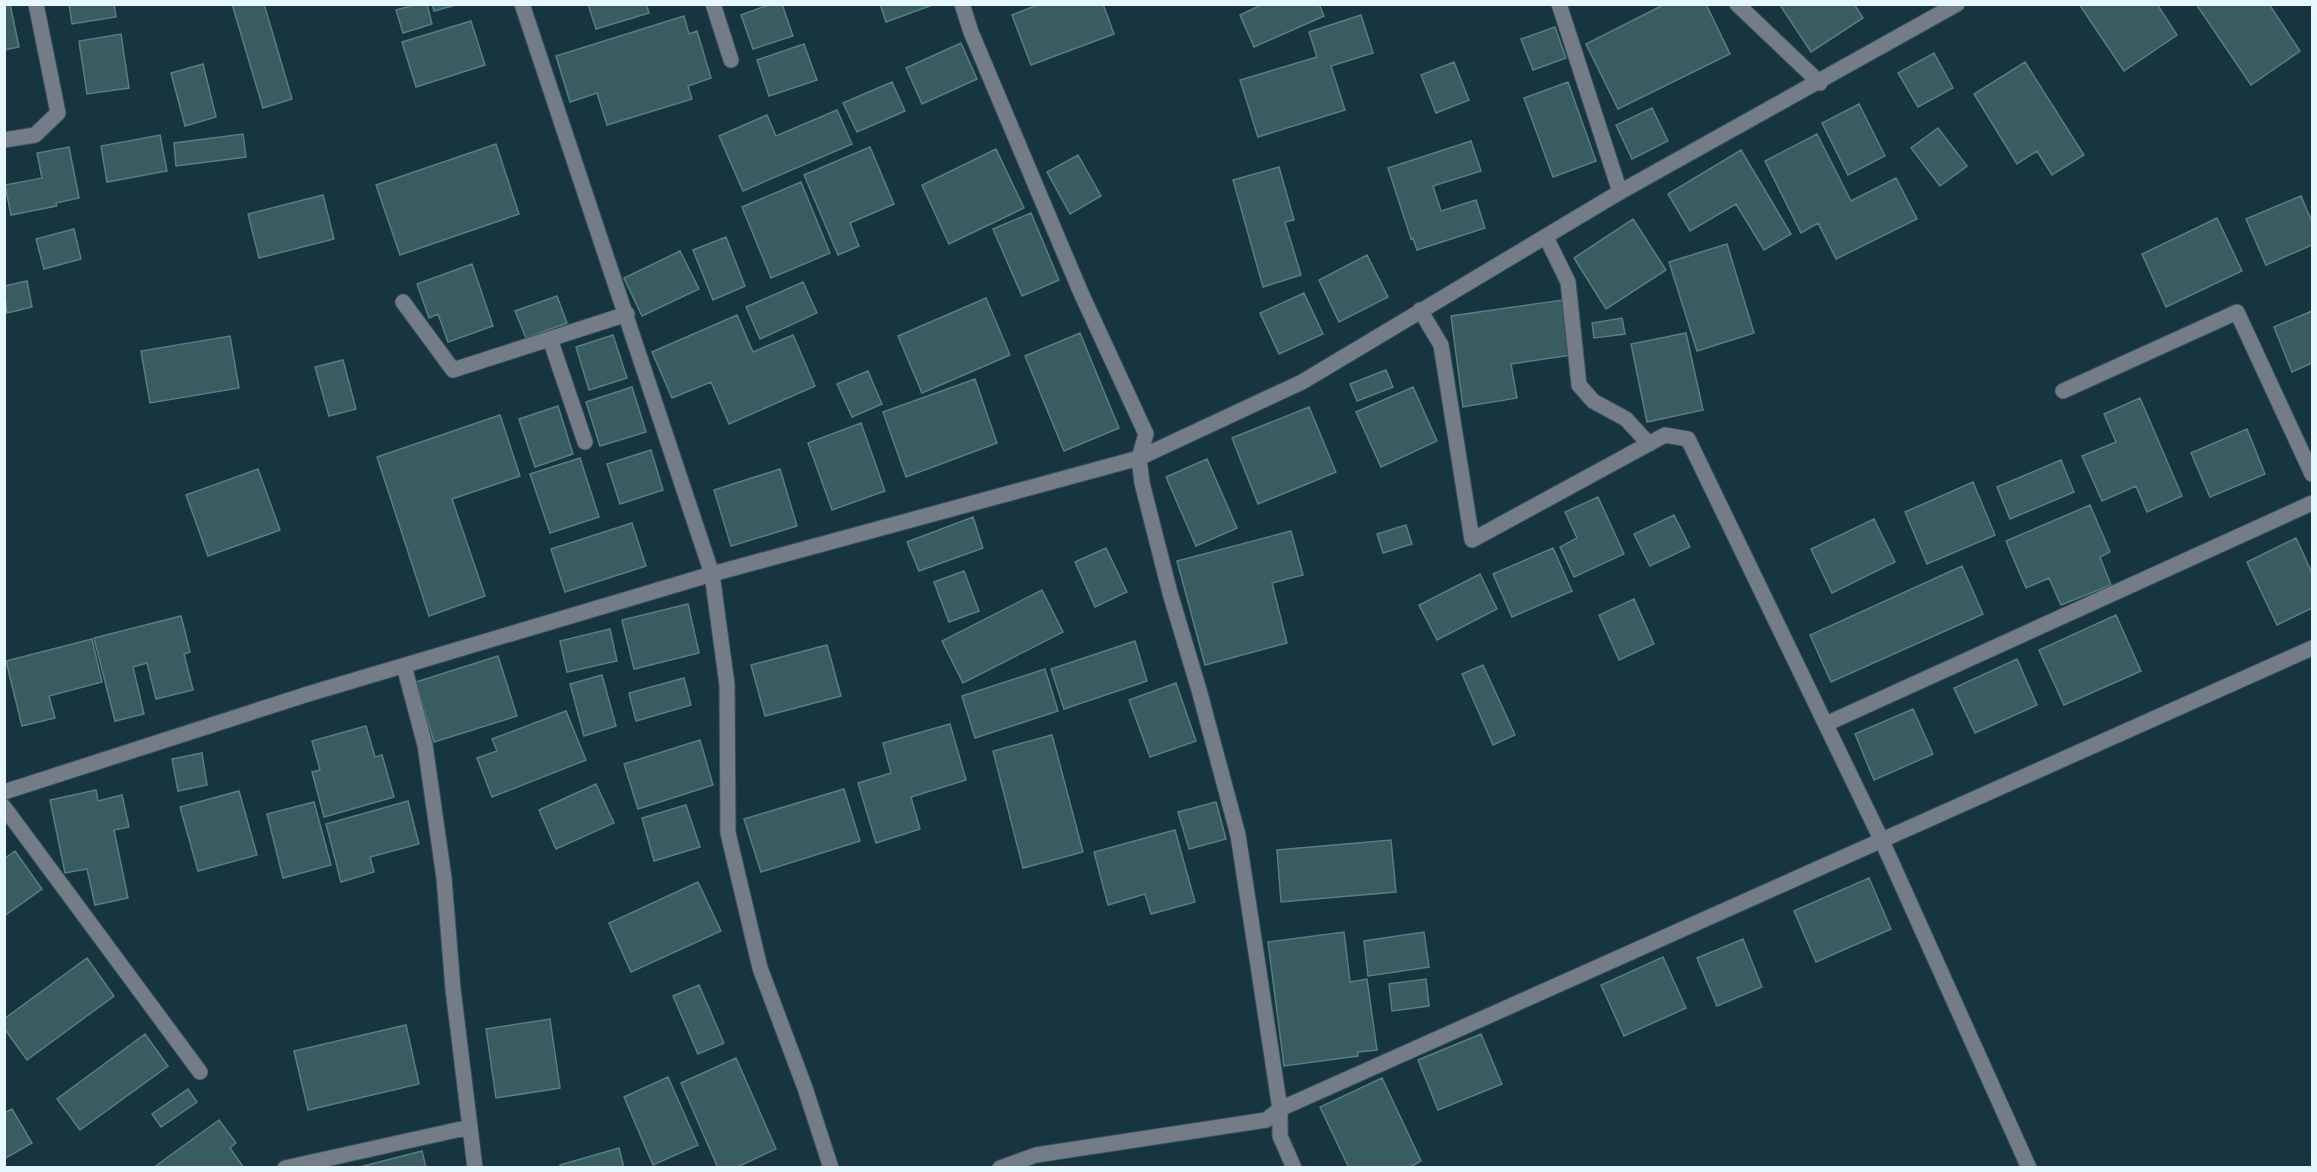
<svg xmlns="http://www.w3.org/2000/svg" width="2317" height="1172" font-family="'Open Sans',sans-serif">
	<style>
		.building { fill: #385c60; stroke: #597e82; stroke-width: 1.5 }
		.lines { fill: none; stroke-linecap: round; stroke-linejoin: round }
		.minor-casing { stroke: #38535f; stroke-width: 17 }
		.minor { stroke: #747c87; stroke-width: 15 }
	</style>
	<rect width="100%" height="100%" fill="#173441"/>
	<!-- building -->
	<path class="building" d="M4,4H10L19,47L4,50Z
		M69,4H114L116,17L72,24Z
		M232,4H264L292,99L263,108Z
		M417,4H427L432,24L403,33L396,10Z
		M432,4H459L434,11Z
		M588,4H646L649,13L596,29Z
		M771,4H782L793,36L753,49L741,15Z
		M880,4H935L886,22Z
		M1040,4H1103L1114,34L1031,65L1012,15Z
		M1263,4H1319L1324,16L1254,47L1240,15Z
		M1665,4H1706L1730,54L1618,109L1586,44Z
		M1854,4L1863,18L1811,52L1780,5Z
		M2079,4H2157L2177,35L2124,71Z
		M2196,4H2269L2300,51L2251,85Z
		M1361,15L1373,53L1331,66L1345,110L1258,137L1240,80L1317,57L1309,32Z
		M684,16L689,34L697,31L711,78L688,86L692,99L607,125L597,93L570,102L556,56Z
		M471,21L485,65L416,87L402,42Z
		M1555,27L1566,58L1533,70L1521,39Z
		M121,34L129,88L87,94L79,41Z
		M961,43L977,79L922,104L906,68Z
		M804,44L817,80L769,96L757,60Z
		M1934,53L1953,88L1918,107L1898,73Z
		M1454,62L1469,100L1436,113L1421,75Z
		M2025,62L2084,155L2052,175L2037,151L2017,164L1974,94Z
		M203,64L216,117L185,126L171,73Z
		M892,82L905,111L857,132L843,103Z
		M1568,82L1596,161L1553,177L1524,98Z
		M1859,104L1885,156L1848,175L1822,123Z
		M1652,108L1668,141L1632,159L1616,125Z
		M837,110L852,144L743,191L719,136L767,115L776,136Z
		M1938,128L1967,166L1940,186L1911,148Z
		M243,134L246,157L176,166L174,143Z
		M1817,134L1851,201L1896,178L1917,219L1836,259L1818,223L1801,233L1765,161Z
		M160,135L167,171L107,182L101,146Z
		M1471,141L1481,171L1433,186L1441,211L1476,200L1485,228L1417,250L1413,238L1411,239L1388,168Z
		M496,144L519,214L400,255L376,185Z
		M69,147L79,198L56,203L57,206L11,215L5,185L42,178L37,153Z
		M870,147L894,204L850,223L859,246L838,255L804,175Z
		M996,149L1024,208L949,244L922,185Z
		M1741,150L1791,234L1764,250L1736,204L1690,231L1668,194Z
		M1078,155L1101,196L1070,214L1047,172Z
		M1279,167L1294,220L1285,222L1301,275L1263,287L1233,180Z
		M801,182L830,253L771,278L742,207Z
		M323,195L334,239L259,258L248,214Z
		M2301,196L2312,222V245L2266,265L2246,219Z
		M1031,213L1059,280L1022,296L993,229Z
		M2217,218L2242,271L2166,307L2142,254Z
		M1633,219L1666,270L1606,309L1574,258Z
		M74,229L81,259L44,269L36,239Z
		M726,237L745,286L713,300L693,250Z
		M1727,244L1754,333L1697,351L1669,262Z
		M680,251L699,289L642,316L624,278Z
		M1367,255L1388,297L1339,322L1319,280Z
		M472,264L493,326L448,342L438,314L429,318L417,284Z
		M27,281L32,307L7,313L4,286Z
		M803,282L817,313L760,339L746,307Z
		M1304,293L1323,334L1279,354L1260,313Z
		M557,296L567,323L526,338L515,311Z
		M986,298L1010,355L922,393L898,336Z
		M1563,300L1571,355L1511,364L1517,398L1463,407L1451,316Z
		M2312,311V363L2292,372L2274,327Z
		M737,315L753,352L793,335L815,386L729,424L711,382L672,398L652,352Z
		M1622,318L1625,334L1594,338L1592,323Z
		M1080,333L1119,428L1064,451L1025,356Z
		M1686,333L1703,410L1647,422L1631,344Z
		M613,335L627,378L589,390L576,347Z
		M230,336L239,388L150,403L141,351Z
		M343,360L356,409L329,416L315,367Z
		M1386,370L1393,387L1357,401L1350,384Z
		M868,371L882,404L852,417L837,384Z
		M975,379L997,443L906,477L883,412Z
		M632,387L646,432L600,446L586,402Z
		M1413,387L1437,441L1381,467L1356,412Z
		M2140,398L2182,496L2147,512L2136,486L2102,501L2082,456L2116,442L2104,414Z
		M558,406L573,454L535,467L519,419Z
		M1309,407L1336,472L1258,504L1232,438Z
		M500,415L520,476L452,499L485,596L429,616L377,457Z
		M861,423L885,491L832,510L808,443Z
		M2247,429L2265,474L2210,497L2191,453Z
		M651,450L663,490L620,504L607,464Z
		M580,458L599,517L550,533L530,474Z
		M1207,459L1237,528L1196,546L1166,477Z
		M2061,460L2074,492L2010,519L1997,487Z
		M258,469L280,530L208,556L186,495Z
		M780,469L797,526L731,546L714,490Z
		M1973,482L1995,535L1927,564L1905,512Z
		M1598,497L1624,554L1574,577L1560,547L1577,538L1565,512Z
		M2090,505L2110,552L2100,557L2111,585L2061,605L2049,578L2026,588L2006,541Z
		M1674,515L1690,547L1650,566L1634,534Z
		M973,517L983,548L919,571L907,542Z
		M1874,519L1895,562L1832,593L1811,549Z
		M632,523L646,566L565,592L551,549Z
		M1406,525L1412,544L1383,553L1377,534Z
		M1291,531L1303,575L1272,583L1287,643L1205,665L1177,561Z
		M2296,538L2312,573V608L2277,625L2247,562Z
		M1106,548L1127,592L1095,607L1075,562Z
		M1553,548L1572,591L1512,617L1493,574Z
		M1962,566L1983,614L1831,682L1810,635Z
		M964,571L979,611L949,622L934,582Z
		M1480,574L1497,609L1437,640L1419,605Z
		M1042,590L1063,632L963,683L942,641Z
		M1634,599L1654,644L1619,660L1599,615Z
		M688,604L699,653L634,669L622,620Z
		M2116,615L2141,671L2064,705L2039,650Z
		M181,616L190,652L184,654L193,690L156,699L147,663L133,667L144,714L115,721L94,638Z
		M610,629L617,661L567,672L560,641Z
		M92,639L102,682L49,696L55,718L22,726L6,661Z
		M1135,641L1147,681L1064,709L1051,669Z
		M827,645L841,696L765,716L751,665Z
		M498,656L517,716L434,742L416,682Z
		M2017,659L2037,705L1975,733L1954,688Z
		M1483,665L1515,735L1493,745L1462,674Z
		M1045,669L1058,711L975,738L962,696Z
		M602,675L616,726L584,736L570,684Z
		M684,678L691,705L636,721L629,693Z
		M1176,683L1196,741L1150,757L1129,700Z
		M1913,709L1933,754L1874,780L1855,734Z
		M566,711L586,760L492,797L477,758L497,751L492,739Z
		M950,724L966,780L911,797L920,829L876,843L858,783L891,773L883,743Z
		M366,726L375,757L382,755L394,797L324,817L312,772L320,770L312,741Z
		M1052,735L1083,852L1023,868L993,751Z
		M700,740L713,785L638,809L624,764Z
		M202,753L207,785L178,791L172,759Z
		M596,784L614,823L556,849L539,810Z
		M844,789L860,841L761,872L744,819Z
		M96,790L98,801L122,795L129,827L114,830L128,898L95,905L87,869L65,873L50,800Z
		M239,791L257,855L198,871L180,807Z
		M408,801L419,844L370,857L374,872L341,882L326,824Z
		M314,802L331,865L283,878L267,814Z
		M1216,802L1226,839L1189,849L1178,812Z
		M686,805L700,847L654,861L642,818Z
		M1175,830L1195,902L1151,914L1145,894L1108,905L1094,852Z
		M1391,840L1396,892L1281,902L1277,850Z
		M15,851L42,889L4,916V859Z
		M1869,878L1891,929L1816,962L1794,911Z
		M698,882L721,931L631,972L609,923Z
		M1344,932L1350,982L1367,979L1377,1050L1358,1052V1056L1284,1066L1268,942Z
		M1424,932L1429,967L1368,976L1364,941Z
		M1743,939L1762,987L1717,1006L1697,958Z
		M1663,957L1686,1008L1624,1036L1601,985Z
		M87,958L114,996L27,1060L4,1028V1019Z
		M1426,979L1429,1006L1392,1011L1389,984Z
		M699,985L724,1043L698,1054L673,996Z
		M550,1019L560,1088L496,1098L486,1029Z
		M406,1025L419,1084L308,1110L294,1051Z
		M145,1034L168,1066L80,1130L57,1099Z
		M1481,1034L1502,1084L1438,1110L1418,1060Z
		M736,1058L776,1149L735,1168H718L681,1083Z
		M668,1077L698,1145L653,1165L624,1097Z
		M1382,1078L1421,1161L1408,1168H1349L1320,1107Z
		M188,1089L197,1102L161,1127L152,1114Z
		M12,1109L32,1143L4,1159V1113Z
		M219,1120L236,1143L230,1148L244,1168H153Z
		M619,1148L624,1168H561L560,1165Z
		M422,1151L426,1168H356Z"/>
	<g class="lines">
		<!-- minor casing -->
		<g class="minor-casing">
			<path id="minor" d="M522,4L712,574L1139,458L1302,382L1620,192L1957,4
				M713,4L731,60
				M962,4L971,32L1081,293L1146,434L1139,458L1142,483L1170,593L1199,690L1238,835L1280,1109V1136L1294,1168
				M1559,4L1620,192
				M1737,4L1820,83
				M4,140L35,135L58,113L36,4
				M1546,237L1568,282L1579,385L1593,401L1626,419L1649,444
				M403,302L453,370L627,314
				M1420,310L1441,345L1472,540L1665,435L1688,439L1882,841L2029,1168
				M550,339L585,442
				M2063,391L2237,312L2312,474
				M404,666L425,745L444,878L453,989L475,1168
				M1826,724L2312,503
				M4,792L308,694L712,574L727,685L728,833L760,968L805,1088L831,1168
				M4,807L200,1072
				M285,1168L470,1127
				M1000,1168L1036,1155L1266,1120L1280,1109L2312,648"/>
		</g>
		<!-- minor -->
		<use href="#minor" class="minor"/>
	</g>
	<!-- border -->
	<rect width="2317" height="1172" fill="none" stroke="#e6f7ff" stroke-width="12"/>
</svg>
